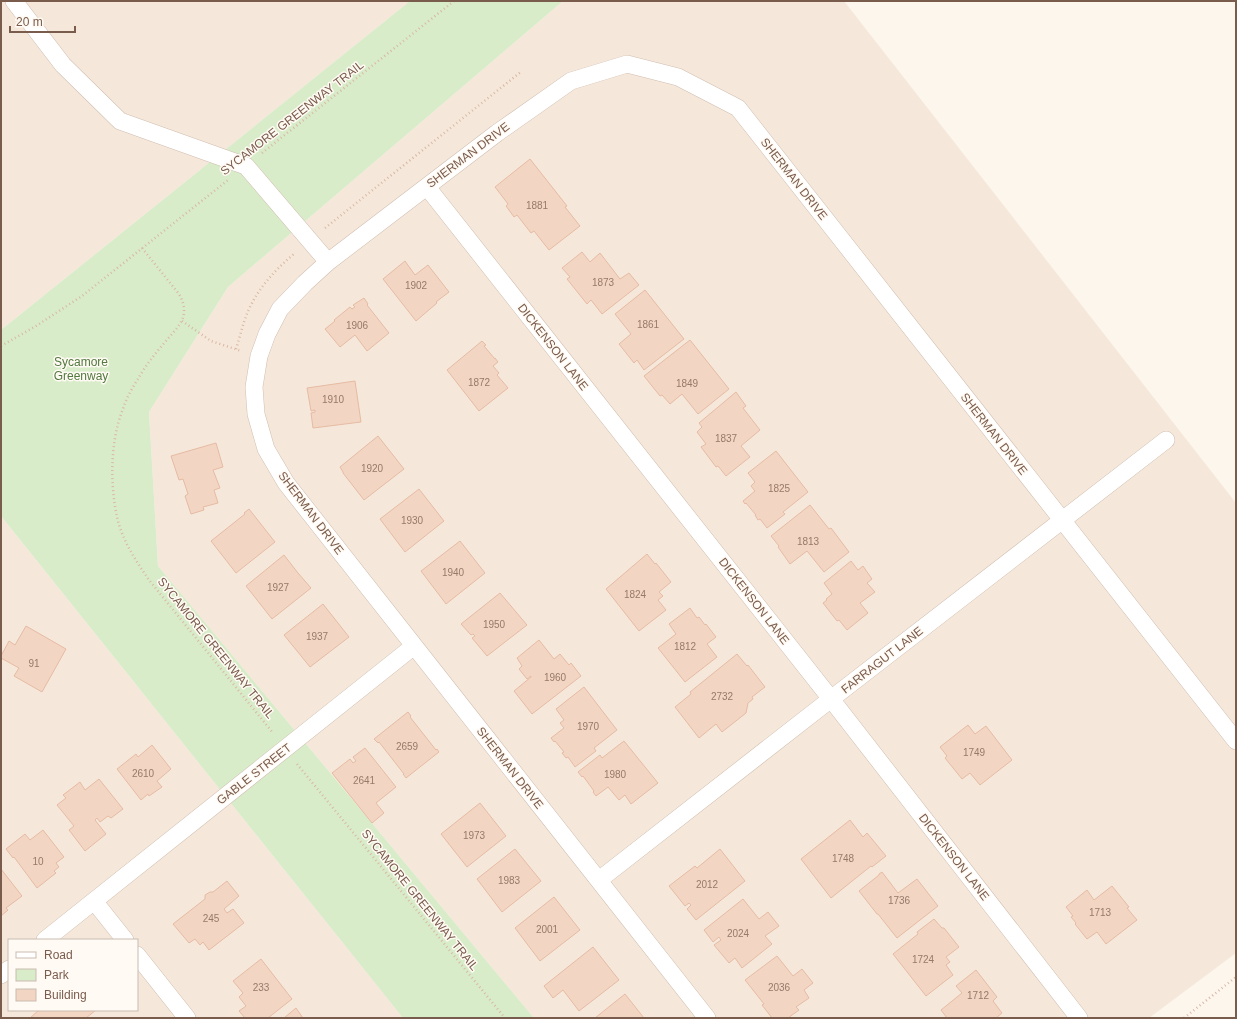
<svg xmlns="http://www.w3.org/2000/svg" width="1237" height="1019" font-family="Arial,sans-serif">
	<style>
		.residential { fill: #f5e8da; fill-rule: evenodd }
		.green { fill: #d8ecc9 }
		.building { fill: #f3d5c3; stroke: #e6bba3 }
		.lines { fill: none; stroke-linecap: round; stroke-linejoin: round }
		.street-casing { stroke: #d1beb0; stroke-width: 18 }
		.path { stroke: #d9b8a5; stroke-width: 2.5; stroke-dasharray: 1 3; stroke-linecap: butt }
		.street { stroke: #fff; stroke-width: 17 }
		.labels { text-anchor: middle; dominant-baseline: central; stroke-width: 3; stroke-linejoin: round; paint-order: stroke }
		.number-label { font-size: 10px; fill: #987a6a }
		.street-label { font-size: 12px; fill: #7a5c4d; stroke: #fffaf3 }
		.park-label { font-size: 12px; fill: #537a41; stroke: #fffaf3 }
	</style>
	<rect width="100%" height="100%" fill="#fdf6ec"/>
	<!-- residential -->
	<path class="residential" d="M1,1H410L1,330Z
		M563,1H844L1236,503V953L1149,1018H534L158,566L149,412L228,287Z
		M1,516L403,1018H1ZM9,940H137V1010H9Z"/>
	<!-- green -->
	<path class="green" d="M410,1H563L228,287L149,412L158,566L534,1018H403L1,516V330Z"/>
	<!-- building -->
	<path class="building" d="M530,159L567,206L565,207L580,226L549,250L534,231L531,233L517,215L514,217L506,206L508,204L495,187Z
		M582,252L590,262L600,253L620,279L629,273L639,285L602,314L591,300L587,304L567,279L570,277L562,268Z
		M405,261L415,275L428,265L449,292L436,302L437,303L416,321L383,279Z
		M645,290L684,339L644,370L637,360L634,363L619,344L631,334L615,314Z
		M364,298L368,304L367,305L389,333L367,351L355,335L340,347L325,329L335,321L334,320L350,307L352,309L355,307L353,305Z
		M690,340L729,389L698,414L682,394L670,404L662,395L660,396L644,376Z
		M482,341L486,345L484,346L495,359V358L498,362L493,366L499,373L497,375L508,388L479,411L447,370Z
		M355,381L361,422L313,428L311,413L315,412V410L311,411L307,388Z
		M736,392L746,406L743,408L760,430L741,446L750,457L726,476L718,466L716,467L701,447L706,444L697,432L702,427L699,423Z
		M378,436L404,469L364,500L343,473V472L340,467Z
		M216,443L223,467L213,470L220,488L214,490L218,503L203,507L204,510L191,514L185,496L188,494L183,479L179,480L171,456Z
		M776,451L808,492L783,512L785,514L767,528L760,519L758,520L755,515H756L746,503L745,504L743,501L755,491L751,486L755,482L748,473Z
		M419,489L444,521L405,552L380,519Z
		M810,505L829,529L831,528L849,552L824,572L807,551L790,564L778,547L779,546L771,536Z
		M249,509L275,542L236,573L211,541L245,514L244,513Z
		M460,541L485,573L446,604L421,571Z
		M647,554L655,564L656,563L671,582L659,592L663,596L658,600L666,610L639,631L606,589Z
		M284,555L298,573L311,588L272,619L246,586Z
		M851,561L858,570L863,566L872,579L867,583L875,592L860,603L868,613L847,630L839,620L837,621L823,603L827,600L826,599L832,594L824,583Z
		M500,593L527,625L487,656L472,638L475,636L473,634L471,635L461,624Z
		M323,604L349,637L310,667L284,635Z
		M690,608L697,618L699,617L705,625L706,624L716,637L707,644L717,657L685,682L658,648L676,634L669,624Z
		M26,626L66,649L42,692L14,676L19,668L1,658V656L9,641L15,645Z
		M539,640L554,659L560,654L569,665L571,663L581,676L532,714L514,691L531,677V676L527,679L519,669L522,666L517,658Z
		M737,654L747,666L748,665L765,687L752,697L753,699L748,703L746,713L722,732L716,724L699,738L675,707L691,694L690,692Z
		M584,687L617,730L594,748L596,751L575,767L568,757L566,758L562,753L564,752L555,741L554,742L551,738L564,728L560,723L564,720L556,709Z
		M408,712L411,716L410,717L436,750L437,749L439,752L406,778L403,774H404L379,742L378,743L374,739Z
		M968,725L975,734L986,726L1012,760L980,785L970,773L962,779L945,758L947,756L940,747Z
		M624,741L658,783L631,804L625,795L619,800L608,787L596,796L593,792L594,791L583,776L582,777L578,772L600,755L602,758Z
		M152,745L171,769L157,781L162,787L149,796L148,794L141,800L117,769L136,754L138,757Z
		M365,748L396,787L376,803L384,813L372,823L332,773L350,759L353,763L356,761L353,757Z
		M99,779L123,809L111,818L108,816L100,822L97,818L95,820L106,834L85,851L69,830L74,826L57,805L66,798L63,795L80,782L85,790Z
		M480,803L506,836L467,867L441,834Z
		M850,820L863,837L867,833L886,856L872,867L871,866L831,898L801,859Z
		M43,830L64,857L56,863L59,867L54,871L56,873L37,888L14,857L13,858L6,849L25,834L30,840Z
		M515,849L541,881L502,912L477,879Z
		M720,849L745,881L696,920L687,909L691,905L689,903L685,906L669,886L695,866L697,868Z
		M1,869L22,896L6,908L8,910L1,916Z
		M882,872L898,893L917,879L938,906L897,938L878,914H877L859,891L879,875V874Z
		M227,881L239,896L224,909L227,913L233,909L244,923L209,950L203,942L200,945L195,939L189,943L173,924L205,899V895L210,892H213Z
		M1112,886L1129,907L1127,908L1137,920L1106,944L1097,932L1087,939L1075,924L1076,923L1071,917L1073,916L1066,907L1087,890L1094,900Z
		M554,897L580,930L540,961L515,928Z
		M743,899L759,919L768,912L779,926L765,936L772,944L742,968L735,958L729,963L714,945L721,940L719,937L713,942L704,930Z
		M934,919L942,928H944L959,947L946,957L950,962L946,965L953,975L926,996L893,954L918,934L917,932Z
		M593,947L619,980L579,1011L563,990L553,998L544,986Z
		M777,956L793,976L802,969L813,983L804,990L809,998L796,1007L799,1010L788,1018H772L762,1005L764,1004L745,980Z
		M261,959L292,999L268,1018H245L239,1011L246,1006L239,997L243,993L233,981Z
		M976,970L997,997L993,1001L1002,1013L996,1018H947L941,1010L962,993L956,986Z
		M625,994L644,1018H595Z
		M296,1008L303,1018H284Z
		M39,1010H96L86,1018H30Z"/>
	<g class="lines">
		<!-- street casing -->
		<g class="street-casing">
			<path id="street" d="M14,1L63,65L120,121L246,166L328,262
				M427,187L831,699L1079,1018
				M599,880L831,699L1166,440
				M94,901L125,940
				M45,940L414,646
				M137,955L187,1018
				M1,975L9,969
				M707,1018L286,483L266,449L256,414L254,387L259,356L267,334L280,309L305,283L328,262L497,133L571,81L627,64L678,77L738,108L1236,741"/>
		</g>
		<!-- path -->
		<path class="path" d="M262,153L454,1
			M325,228L522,71
			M142,248L179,294C184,303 186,311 182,320C178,328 171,335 165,342C155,354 145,366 138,379C132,388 126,399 123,409C110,441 110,484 117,517C122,540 136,561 149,580L273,733
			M182,321L211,341L241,351
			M1,346L36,326L82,296L228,180
			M236,349C240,337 243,323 248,311C259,287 275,270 295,253
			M297,764L505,1018
			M1184,1018L1236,977"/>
		<!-- street -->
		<use href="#street" class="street"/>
	</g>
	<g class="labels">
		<!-- number labels -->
		<g class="number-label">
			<text x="537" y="205">1881</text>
			<text x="603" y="282">1873</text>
			<text x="416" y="285">1902</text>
			<text x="648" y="324">1861</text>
			<text x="357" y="325">1906</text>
			<text x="479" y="382">1872</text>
			<text x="687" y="383">1849</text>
			<text x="333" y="399">1910</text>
			<text x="726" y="438">1837</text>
			<text x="372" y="468">1920</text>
			<text x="779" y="488">1825</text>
			<text x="412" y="520">1930</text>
			<text x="808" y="541">1813</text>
			<text x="453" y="572">1940</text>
			<text x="278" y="587">1927</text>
			<text x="635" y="594">1824</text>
			<text x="494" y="624">1950</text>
			<text x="317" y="636">1937</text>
			<text x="685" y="646">1812</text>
			<text x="34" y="663">91</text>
			<text x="555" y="677">1960</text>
			<text x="722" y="696">2732</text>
			<text x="588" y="726">1970</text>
			<text x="407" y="746">2659</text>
			<text x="974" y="752">1749</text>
			<text x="143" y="773">2610</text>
			<text x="615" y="774">1980</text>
			<text x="364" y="780">2641</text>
			<text x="474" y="835">1973</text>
			<text x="843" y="858">1748</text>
			<text x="38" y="861">10</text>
			<text x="509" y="880">1983</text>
			<text x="707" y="884">2012</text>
			<text x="899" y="900">1736</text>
			<text x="1100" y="912">1713</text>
			<text x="211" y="918">245</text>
			<text x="547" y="929">2001</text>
			<text x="738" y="933">2024</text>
			<text x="923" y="959">1724</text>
			<text x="261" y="987">233</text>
			<text x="779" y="987">2036</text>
			<text x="978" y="995">1712</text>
		</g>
		<!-- street labels -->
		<g class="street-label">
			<text transform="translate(292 118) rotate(-38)">SYCAMORE GREENWAY TRAIL</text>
			<text transform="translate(468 155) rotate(-37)">SHERMAN DRIVE</text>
			<text transform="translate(794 179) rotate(52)">SHERMAN DRIVE</text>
			<text transform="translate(553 347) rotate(52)">DICKENSON LANE</text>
			<text transform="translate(994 434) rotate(52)">SHERMAN DRIVE</text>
			<text transform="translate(311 513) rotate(53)">SHERMAN DRIVE</text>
			<text transform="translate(754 601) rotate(52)">DICKENSON LANE</text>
			<text transform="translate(216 648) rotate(51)">SYCAMORE GREENWAY TRAIL</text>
			<text transform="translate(882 660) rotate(-38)">FARRAGUT LANE</text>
			<text transform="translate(510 768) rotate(52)">SHERMAN DRIVE</text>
			<text transform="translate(254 774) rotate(-38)">GABLE STREET</text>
			<text transform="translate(954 857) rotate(52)">DICKENSON LANE</text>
			<text transform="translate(420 900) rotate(51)">SYCAMORE GREENWAY TRAIL</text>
		</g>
		<!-- park labels -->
		<g class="park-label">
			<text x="81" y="362">Sycamore<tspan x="81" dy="14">Greenway</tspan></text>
		</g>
	</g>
	<!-- border -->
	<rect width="1237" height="1019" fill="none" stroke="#7a5c4d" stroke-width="4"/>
	<!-- legend -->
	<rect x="8" y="939" width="130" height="72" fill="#fffaf3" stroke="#cabbb1"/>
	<rect x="16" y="952" width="20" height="6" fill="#ffffff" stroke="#cabbb1"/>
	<text x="44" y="959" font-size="12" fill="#7a5c4d">Road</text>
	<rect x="16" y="969" width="20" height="12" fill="#d8ecc9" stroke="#cabbb1"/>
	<text x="44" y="979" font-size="12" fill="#7a5c4d">Park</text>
	<rect x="16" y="989" width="20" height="12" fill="#f3d5c3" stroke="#cabbb1"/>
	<text x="44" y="999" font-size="12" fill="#7a5c4d">Building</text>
	<!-- scale -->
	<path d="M10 26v6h65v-6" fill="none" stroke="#7a5c4d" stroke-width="2"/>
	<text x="16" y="26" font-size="12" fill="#7a5c4d" stroke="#fffaf3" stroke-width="3" paint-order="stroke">20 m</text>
</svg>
